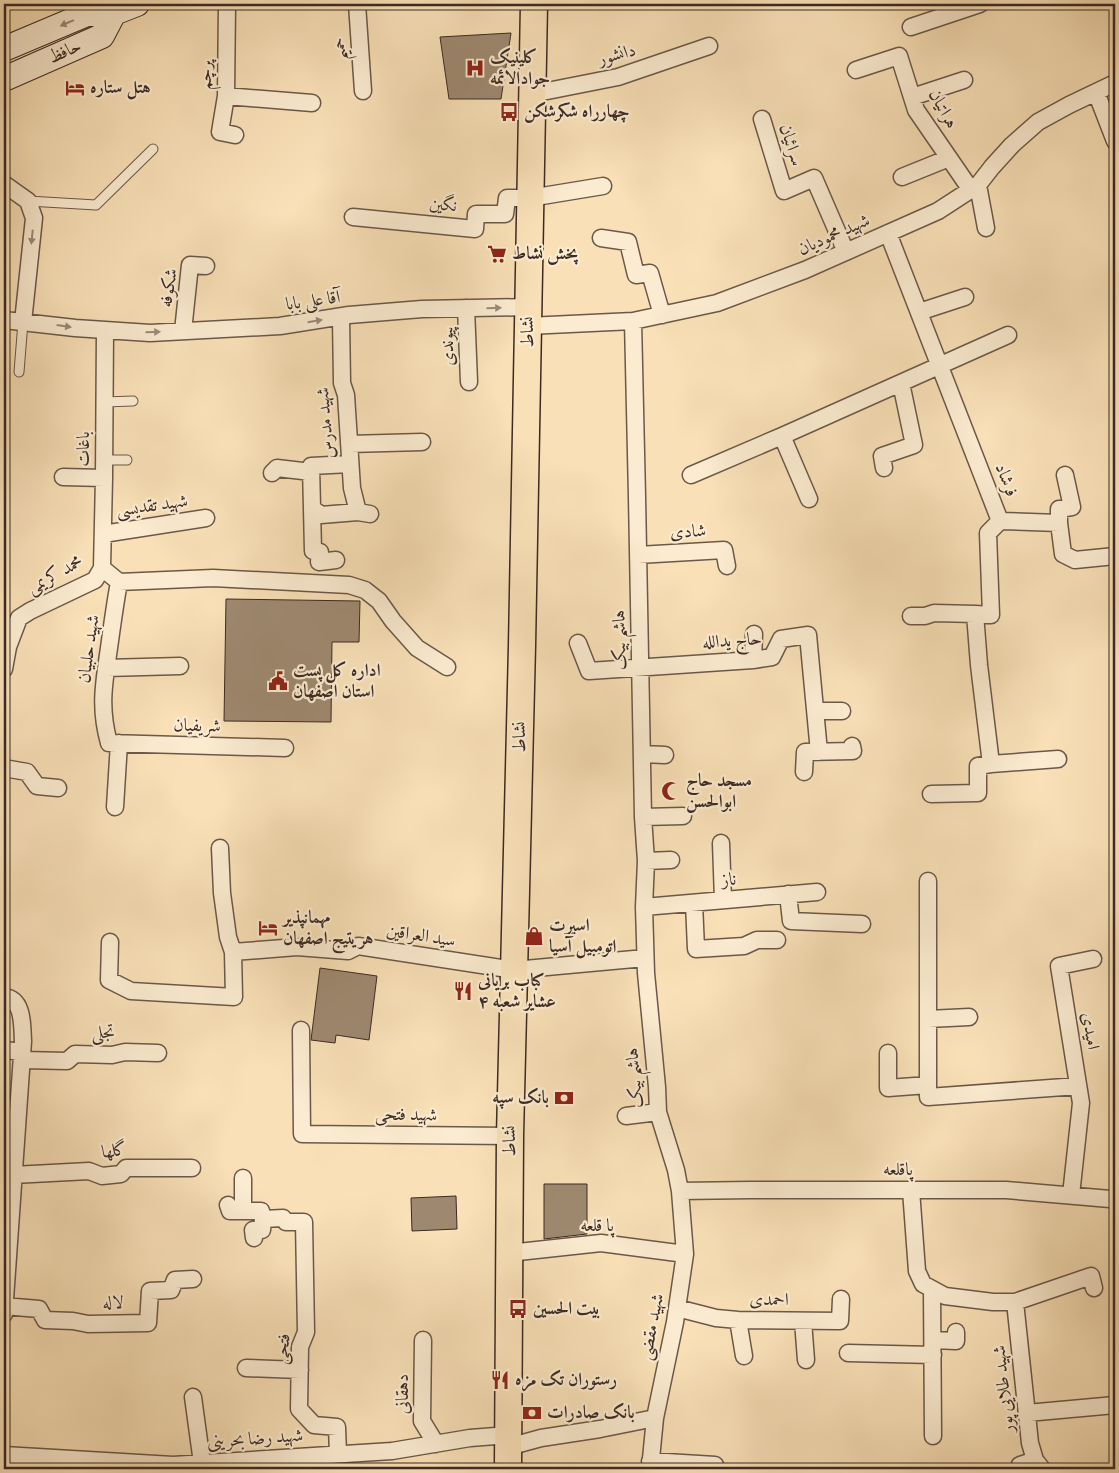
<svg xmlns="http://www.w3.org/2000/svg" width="1119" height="1473" font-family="'IM FELL DW Pica',Amiri,serif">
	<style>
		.building { fill: #9e8970; stroke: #3c2a24 }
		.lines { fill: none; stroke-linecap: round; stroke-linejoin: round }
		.lane-casing { stroke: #6b5849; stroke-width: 11 }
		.street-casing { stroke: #6b5849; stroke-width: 19 }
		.secondary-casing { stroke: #3c2a24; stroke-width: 26 }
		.primary-casing { stroke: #3c2a24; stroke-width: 29 }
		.lane { stroke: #fbebd0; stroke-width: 9 }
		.street { stroke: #fbebd0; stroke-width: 16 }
		.secondary { stroke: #fbebd0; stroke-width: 24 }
		.primary { stroke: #f9e0b7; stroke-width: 26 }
		.oneway { fill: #9c8a7a }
		.labels { text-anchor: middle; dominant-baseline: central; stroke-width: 4.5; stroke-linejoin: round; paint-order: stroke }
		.street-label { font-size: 18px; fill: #3c2a24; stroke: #fbebd0 }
		.poi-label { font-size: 18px; font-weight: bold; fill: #3c2a24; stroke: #fbebd0; text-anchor: start }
	</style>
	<rect width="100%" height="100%" fill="#f9e0b7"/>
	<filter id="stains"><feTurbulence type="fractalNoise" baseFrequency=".004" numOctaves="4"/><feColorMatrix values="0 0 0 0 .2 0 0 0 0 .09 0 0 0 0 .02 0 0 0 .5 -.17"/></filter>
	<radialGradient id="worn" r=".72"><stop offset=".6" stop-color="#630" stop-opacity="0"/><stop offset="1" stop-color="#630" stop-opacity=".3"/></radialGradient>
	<!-- building -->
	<path class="building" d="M511,33L501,99H449L440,37Z
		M226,599L360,601L359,642H332L331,722L224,721Z
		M320,968L377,976L369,1040L336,1035L335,1043L311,1040Z
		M544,1184H587V1234L544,1239Z
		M456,1196L457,1229L412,1231L411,1198Z"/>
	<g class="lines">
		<!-- lane casing -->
		<g class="lane-casing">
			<path id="lane" d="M28,201L96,205L153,149
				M19,372L23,322
				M104,402L133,401
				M104,460H127"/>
		</g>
		<!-- street casing -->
		<g class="street-casing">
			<path id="street" d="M227,4L226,96L220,132L235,135
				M357,4L363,91
				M911,27L980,4
				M856,70L899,56L916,110L971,190
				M1096,92L1115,141
				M532,94L618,77L709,46
				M226,96L312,103
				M912,97L964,80
				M762,119L784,191L814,178L846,252
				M902,177L949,158
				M4,184L28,201L34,218L23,322
				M978,185L986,228
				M353,217L475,229L476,214H505L507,198H530L603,186
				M888,233L1000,521L988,533L991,615L975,614L979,665L991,764
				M601,238L628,242L636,275L650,273L662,315
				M466,308L469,382
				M919,312L965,297
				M341,317L342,383L346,395L352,488L358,512L370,514
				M4,320L75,328L150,333L280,326L349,315L422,309L528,307
				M633,321L637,497L643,817L646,861L644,907L646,973L657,1087L658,1112L676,1170L680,1191L685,1254L675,1322L655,1418L650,1469
				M528,326L633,321L717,303L805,270L938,211L978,185L992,167L1012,145L1038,122L1069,105L1115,83
				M183,331L190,265L206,266
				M782,436L809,499
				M349,444L422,442
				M350,464L311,466L312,508L321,515L358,512
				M884,468L882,456L914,445L901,383
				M272,473L277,468L311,472
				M691,475L782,436L1008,335
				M1065,475L1072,507L1059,509V523L1063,554L1075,560L1115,556
				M63,477L104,478
				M312,508L313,551L320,552L319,562L336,560
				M1000,521L1059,523
				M103,534L206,518
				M638,555L724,550L727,566
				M102,568L119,582C115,604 112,626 109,648C104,683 99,707 109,743L285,748
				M119,582L213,578L349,585L365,590L379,601L393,621L417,648L447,667
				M911,616H925L934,613L975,614
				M578,643L589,671L753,660L772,657L781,639L808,635L819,752
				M753,660L754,634
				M106,668L180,666
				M4,669L8,647L19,618L30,611L95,580L102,568L104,478L105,330
				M816,711H842
				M642,754L665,755
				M4,768L27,772L37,786L58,788
				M804,772L805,752L853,751L852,746
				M931,794L978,793V766L991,764L1058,759
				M115,807L119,743
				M643,817L683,816
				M721,843L723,900
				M646,861L671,860
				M928,881V1097L1078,1086
				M788,894L791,921L862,924
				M694,903L696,949L744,946L757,940H777
				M644,907L817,892
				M110,942L109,980L131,991L234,997L233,952L228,937L222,893L220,848
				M233,952L297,947L348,951L358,946L514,970L645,958
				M4,997C24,999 22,1026 23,1041L4,1314
				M928,1019L969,1017
				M301,1030L302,1134L510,1136
				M4,1050L22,1052
				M888,1053V1088L928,1085
				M22,1060L67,1061L75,1054L112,1055L125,1052L158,1053
				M626,1116L658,1112
				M4,1172L13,1175L89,1171L102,1176L121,1174L126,1168H192
				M911,1190L917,1271L923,1284L945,1296L993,1302H1015L1091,1276L1094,1288
				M680,1191L751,1190H1006L1110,1199L1115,1198
				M1071,1195L1081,1103L1059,966L1093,959
				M228,1205L230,1211H261L263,1219L283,1218L286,1222H304L306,1332L300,1347L299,1409L314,1425L337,1427L338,1454
				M243,1211V1178
				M254,1238L253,1230H262L263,1219
				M509,1253L601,1243L685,1254
				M932,1289L933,1436
				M1015,1302L1030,1443L1035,1460L1042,1469
				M4,1306L39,1309L45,1320L73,1321L88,1324L148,1323L150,1291L171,1290L175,1280L193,1279
				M677,1308L716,1318L738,1320L840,1321L841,1299
				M738,1320L744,1356
				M803,1321L806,1360
				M423,1340L422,1421L436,1444
				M933,1340L956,1341V1332
				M848,1353L933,1355
				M246,1368L300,1370
				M193,1397L202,1463
				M1027,1413L1115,1405
				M508,1447L541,1438L600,1429L655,1418
				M4,1455L173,1465L392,1451L470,1438L509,1435
				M650,1461L715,1465
				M1020,1469V1465L1035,1460"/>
		</g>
		<!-- secondary casing -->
		<g class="secondary-casing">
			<path id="secondary" d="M4,49L87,14L114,13L137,4
				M4,79L102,36L114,13"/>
		</g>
		<!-- primary casing -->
		<g class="primary-casing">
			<path id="primary" d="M508,1469L510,1136L522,646L534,4"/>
		</g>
		<!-- lane -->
		<use href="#lane" class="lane"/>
		<!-- street -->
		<use href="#street" class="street"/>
		<!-- secondary -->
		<use href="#secondary" class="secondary"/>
		<!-- primary -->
		<use href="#primary" class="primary"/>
	</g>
	<!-- one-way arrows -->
	<defs><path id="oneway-solid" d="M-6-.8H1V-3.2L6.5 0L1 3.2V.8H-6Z" transform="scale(1.25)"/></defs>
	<g class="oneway">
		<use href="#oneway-solid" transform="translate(67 23) rotate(157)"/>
		<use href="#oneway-solid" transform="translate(32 237) rotate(96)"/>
		<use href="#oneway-solid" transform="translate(494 308) rotate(-1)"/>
		<use href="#oneway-solid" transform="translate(315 321) rotate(-9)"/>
		<use href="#oneway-solid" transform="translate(64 326) rotate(8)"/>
		<use href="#oneway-solid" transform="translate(153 332) rotate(-1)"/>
	</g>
	<!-- icons -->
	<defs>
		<g id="hospital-bare" transform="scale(1.5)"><path d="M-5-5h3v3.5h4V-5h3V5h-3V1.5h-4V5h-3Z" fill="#8f2418" stroke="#fbebd0" stroke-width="2.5" paint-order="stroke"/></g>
		<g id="hotel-bare" transform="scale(1.5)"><path d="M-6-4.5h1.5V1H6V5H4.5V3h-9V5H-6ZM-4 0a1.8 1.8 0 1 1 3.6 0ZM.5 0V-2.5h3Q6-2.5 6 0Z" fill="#8f2418" stroke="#fbebd0" stroke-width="2.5" paint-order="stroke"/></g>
		<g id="bus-bare" transform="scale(1.5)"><path d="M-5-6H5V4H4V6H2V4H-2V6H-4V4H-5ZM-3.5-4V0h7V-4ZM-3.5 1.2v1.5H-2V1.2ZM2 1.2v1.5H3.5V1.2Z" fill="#8f2418" stroke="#fbebd0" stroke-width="2.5" paint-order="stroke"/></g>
		<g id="supermarket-bare" transform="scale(1.5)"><path d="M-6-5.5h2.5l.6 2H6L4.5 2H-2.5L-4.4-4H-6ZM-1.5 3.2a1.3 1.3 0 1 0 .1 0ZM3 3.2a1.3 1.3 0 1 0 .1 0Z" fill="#8f2418" stroke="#fbebd0" stroke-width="2.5" paint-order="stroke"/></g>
		<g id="civic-bare" transform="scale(1.5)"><path d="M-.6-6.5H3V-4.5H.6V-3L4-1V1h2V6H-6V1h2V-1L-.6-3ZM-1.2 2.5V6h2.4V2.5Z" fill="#8f2418" stroke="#fbebd0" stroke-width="2.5" paint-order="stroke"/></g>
		<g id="mosque-bare" transform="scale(1.5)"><path d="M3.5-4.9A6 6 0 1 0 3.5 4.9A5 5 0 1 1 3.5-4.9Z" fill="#8f2418" stroke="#fbebd0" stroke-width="2.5" paint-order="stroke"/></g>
		<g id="shop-bare" transform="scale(1.5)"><path d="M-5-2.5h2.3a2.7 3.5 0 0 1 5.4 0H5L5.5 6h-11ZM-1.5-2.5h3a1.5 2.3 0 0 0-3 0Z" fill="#8f2418" stroke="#fbebd0" stroke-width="2.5" paint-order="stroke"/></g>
		<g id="restaurant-bare" transform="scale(1.5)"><path d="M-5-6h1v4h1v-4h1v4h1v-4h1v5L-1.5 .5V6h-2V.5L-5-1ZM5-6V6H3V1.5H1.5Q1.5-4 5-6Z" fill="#8f2418" stroke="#fbebd0" stroke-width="2.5" paint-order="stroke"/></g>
		<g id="bank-bare" transform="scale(1.5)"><path d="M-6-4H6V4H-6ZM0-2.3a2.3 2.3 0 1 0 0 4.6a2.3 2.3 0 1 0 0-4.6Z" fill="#8f2418" stroke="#fbebd0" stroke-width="2.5" paint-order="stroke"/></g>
	</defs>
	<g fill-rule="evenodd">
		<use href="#hospital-bare" x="475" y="68"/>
		<use href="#hotel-bare" x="75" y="88"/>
		<use href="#bus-bare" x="509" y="112"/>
		<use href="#supermarket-bare" x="497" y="254"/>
		<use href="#civic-bare" x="278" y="681"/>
		<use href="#mosque-bare" x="671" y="791"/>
		<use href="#hotel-bare" x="268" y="928"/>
		<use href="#shop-bare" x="534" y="936"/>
		<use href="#restaurant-bare" x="463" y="991"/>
		<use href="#bank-bare" x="564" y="1098"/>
		<use href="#bus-bare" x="518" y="1309"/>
		<use href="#restaurant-bare" x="500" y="1380"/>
		<use href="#bank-bare" x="532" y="1413"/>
	</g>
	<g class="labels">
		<!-- street labels -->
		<g class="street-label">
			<text transform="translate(340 49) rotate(-94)">حمیم</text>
			<text transform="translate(65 52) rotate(-24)">حافظ</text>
			<text transform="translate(617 55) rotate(-15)">دانشور</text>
			<text transform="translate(206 75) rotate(-89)">پرچم</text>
			<text transform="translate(943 109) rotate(61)">هراتیان</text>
			<text transform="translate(791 145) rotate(72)">سرائیان</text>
			<text transform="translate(443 205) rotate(5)">نگین</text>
			<text transform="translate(834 235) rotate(-24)">شهید محمودیان</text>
			<text transform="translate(169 288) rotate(-81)">شکوفه</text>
			<text transform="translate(313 301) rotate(-8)">آقا علی بابا</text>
			<text transform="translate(528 332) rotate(-89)">نشاط</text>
			<text transform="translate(448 346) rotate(-92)">پیوندی</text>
			<text transform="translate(326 423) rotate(-95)">شهید مدرس</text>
			<text transform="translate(84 449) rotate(-90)">باغات</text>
			<text transform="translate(1006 480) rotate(69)">فرشاد</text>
			<text transform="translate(152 506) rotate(-8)">شهید تقدیسی</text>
			<text transform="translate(688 532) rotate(-3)">شادی</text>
			<text transform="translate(55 575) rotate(-29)">محمد کریمی</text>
			<text transform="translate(620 640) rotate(-91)">هاشم بیک</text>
			<text transform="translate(732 641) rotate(-4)">حاج یدالله</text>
			<text transform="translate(89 649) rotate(-82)">شهید حلبیان</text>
			<text transform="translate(197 726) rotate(1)">شریفیان</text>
			<text transform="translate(520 737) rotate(-89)">نشاط</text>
			<text transform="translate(729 880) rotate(-5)">ناز</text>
			<text transform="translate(421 936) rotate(9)">سید العراقین</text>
			<text transform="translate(1090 1031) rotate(81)">امیدی</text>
			<text transform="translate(103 1033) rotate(-2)">تجلی</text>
			<text transform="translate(635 1078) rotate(-95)">هاشم بیک</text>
			<text transform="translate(406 1115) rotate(1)">شهید فتحی</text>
			<text transform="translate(510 1141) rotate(-89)">نشاط</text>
			<text transform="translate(114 1151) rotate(-8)">گلها</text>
			<text x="898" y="1170">پاقلعه</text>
			<text x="597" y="1226">پا قلعه</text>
			<text transform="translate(769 1300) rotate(1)">احمدی</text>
			<text transform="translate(113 1303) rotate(-1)">لاله</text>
			<text transform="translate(652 1327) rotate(-79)">شهید مقضی</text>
			<text transform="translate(283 1349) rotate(-83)">فتحی</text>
			<text transform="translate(1004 1389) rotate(-96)">شهید طلایی پور</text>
			<text transform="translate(403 1394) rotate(-90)">دهقانی</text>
			<text transform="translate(255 1439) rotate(-4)">شهید رضا بحرینی</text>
		</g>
		<!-- poi labels -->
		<g class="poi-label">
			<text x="490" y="58">کلینیک<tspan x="490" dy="21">جوادالائمه</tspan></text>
			<text x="90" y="88">هتل ستاره</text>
			<text x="524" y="112">چهارراه شکرشکن</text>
			<text x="512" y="254">پخش نشاط</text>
			<text x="293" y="671">اداره کل پست<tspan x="293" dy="21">استان اصفهان</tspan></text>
			<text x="686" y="781">مسجد حاج<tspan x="686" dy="21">ابوالحسن</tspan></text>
			<text x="283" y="918">مهمانپذیر<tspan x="283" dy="21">هریتیج اصفهان</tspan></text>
			<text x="549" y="926">اسپرت<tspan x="549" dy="21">اتومبیل آسیا</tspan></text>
			<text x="478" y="981">کباب بریانی<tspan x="478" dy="21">عشایر شعبه ۴</tspan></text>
			<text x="549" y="1098" text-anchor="end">بانک سپه</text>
			<text x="533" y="1309">بیت الحسین</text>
			<text x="515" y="1380">رستوران تک مزه</text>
			<text x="547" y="1413">بانک صادرات</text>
		</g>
	</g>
	<!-- margin -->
	<rect width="1119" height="1473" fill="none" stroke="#f9e0b7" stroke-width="20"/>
	<rect x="5" y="5" width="1109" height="1463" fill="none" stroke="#3c2a24" stroke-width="2.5"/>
	<rect x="10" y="10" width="1099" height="1453" fill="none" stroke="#3c2a24"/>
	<rect width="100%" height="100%" filter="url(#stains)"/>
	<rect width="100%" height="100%" fill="url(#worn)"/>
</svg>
